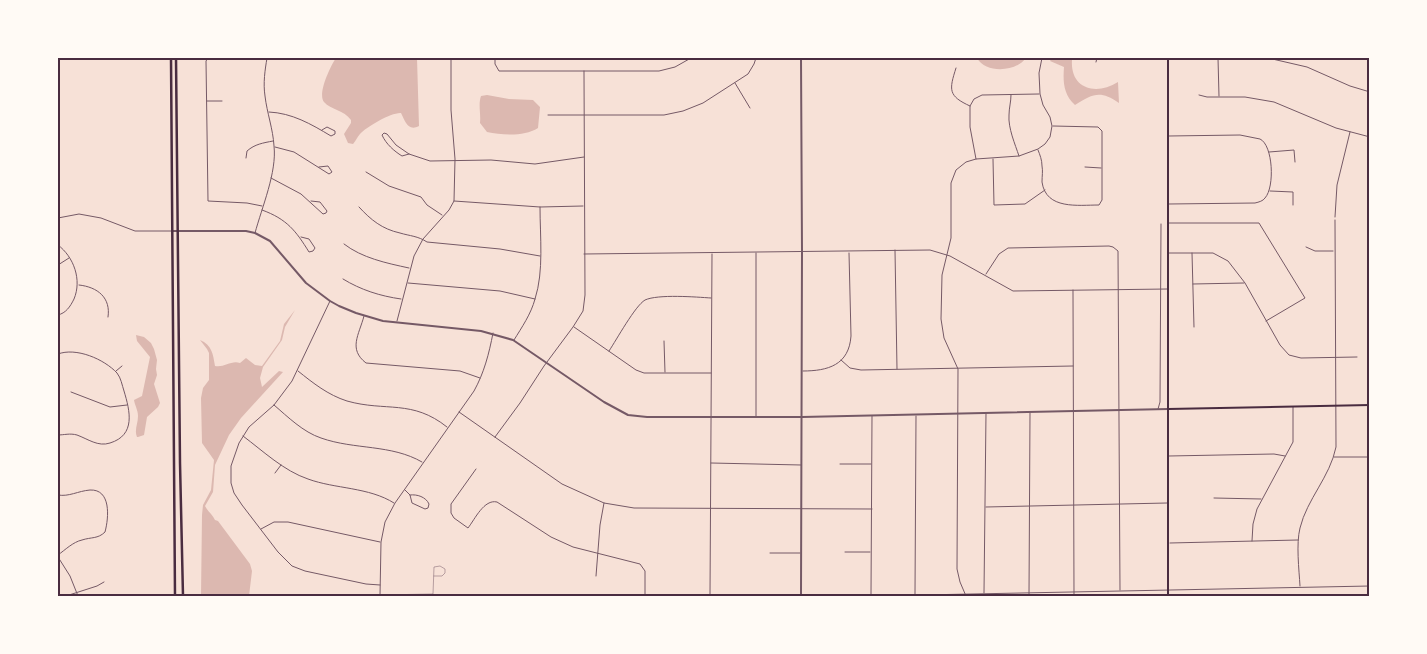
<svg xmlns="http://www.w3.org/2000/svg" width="1427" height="654" font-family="'Libre Baskerville',serif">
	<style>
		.water { fill: #dcb8b0 }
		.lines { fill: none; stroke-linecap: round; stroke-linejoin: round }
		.service { stroke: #755966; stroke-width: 0.5 }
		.minor { stroke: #755966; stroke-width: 1 }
		.tertiary { stroke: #755966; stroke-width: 2 }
		.secondary { stroke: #4a2c40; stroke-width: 2 }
		.primary { stroke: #4a2c40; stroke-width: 2.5 }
		.neatline { fill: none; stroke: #4a2c40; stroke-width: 2 }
	</style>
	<rect width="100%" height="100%" fill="#f7e1d7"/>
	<!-- water -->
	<path class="water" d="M336,58H417L419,126C408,132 405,121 401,113C392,112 366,127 360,134C357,137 356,141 353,144L348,143L344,134L351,123V120C344,110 331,110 324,102C317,94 331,65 336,58Z
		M977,58H1026C1016,72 986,74 977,58Z
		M1052,58H1062L1072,60C1070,89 1096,96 1118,82L1119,103C1100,90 1093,94 1075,105C1063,94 1063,81 1064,67L1050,61Z
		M487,95L509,99L533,100L540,107L538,128C524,137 502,135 487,132L480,123C481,113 478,105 481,96Z
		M295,310L285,327L282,340L263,367L260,378L262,387L279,371L283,372L241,418L229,435L215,465L213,492L205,506C208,512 213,515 215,520L218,521L250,564L252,571L249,596H201L202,515L203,505L211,490L214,460L202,443L201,398L203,388L209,380V353L207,349L200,340C212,345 213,354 215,366C224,368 231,360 240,363L246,358L255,365L262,366L280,341L284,324Z
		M136,335L144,337L151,343L154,349L157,360L156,369L157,375L154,384L160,403L158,407L147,417L144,435L138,437H137C134,430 138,424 138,416C138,410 135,406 134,400L142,396L150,357L137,341Z"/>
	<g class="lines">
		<!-- service -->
		<path class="service" d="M380,595L433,594L434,567L440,566L445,569V573L442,576H434"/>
		<!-- minor -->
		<path class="minor" d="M208,58L206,61L208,201L247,203L262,206
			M495,58V64L499,71H659L675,67L691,58
			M1218,58L1219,96
			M1268,58L1307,67L1350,86L1370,92
			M1096,62L1097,58
			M956,68C949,90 948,96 970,106
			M735,83L750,108
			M1011,95C1011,102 1009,108 1009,115C1008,128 1015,144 1019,156
			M1199,95L1207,97H1245L1274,102L1336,128L1370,137
			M207,101H222
			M269,112C292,113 311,124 331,136L335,134V131L327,127L322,130
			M548,115H664L683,111L703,103L748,74L754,64L756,58
			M1169,136L1240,135L1260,139C1273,145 1275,187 1265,198C1263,201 1259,202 1255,203L1169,204
			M275,147L294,152L329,174L332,172L328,166L319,167
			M1038,150C1040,155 1042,160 1042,166C1043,171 1042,176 1042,182C1046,210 1078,205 1099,205L1102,200V131L1098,127L1053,126
			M1269,152L1294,150L1295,162
			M409,154L402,156C394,151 386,144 382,135L384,133L387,134L396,145L409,154L430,161L491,160L535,164L584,157
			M246,158L247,151C255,144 263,143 273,141
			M976,159L970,127V106L974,99L982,95L1039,94
			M993,159L994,205L1025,204L1045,190
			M1085,167L1101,168
			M366,172L389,186L421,197L427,205L442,215
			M271,178L301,194L323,214L326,213L327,211L320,202L311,201
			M1270,191L1293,192V205
			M454,201L540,207L583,206
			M359,207C371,220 382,229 400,233C410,236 418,236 427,242L500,249L540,256
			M262,210C287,219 296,231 309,252L313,251L315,248L309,239L301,237
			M1335,217L1337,185L1350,132
			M58,218L79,214L101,218L135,231H171
			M1169,223H1259L1305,298L1266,321
			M255,233C262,207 277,172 274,146C273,129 267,113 265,96C263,83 265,70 267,58
			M344,244C362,258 386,263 409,268
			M58,245C74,257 82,280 74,299C70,307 66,313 58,315
			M1306,247L1315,251H1333
			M895,250L897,369
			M756,253V417
			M1168,253H1213L1228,261L1245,283L1280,345L1289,355L1301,358L1357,357
			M1192,253L1194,327
			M584,254L930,250L950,256L1013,291L1168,289
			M58,265L69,258
			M986,274L999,254L1008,248L1109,246L1113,247L1118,251L1120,590
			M343,279C361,290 380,296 401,299
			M408,283L500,291L535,299
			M1193,284L1244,283
			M79,285C98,287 111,298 108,317
			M1073,290L1074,596
			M330,301L292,381L274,405L249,427L239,443L231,466V483L234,493L242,505L278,552L292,566L305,571L319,574L366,584L380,585
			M364,316C359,335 348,349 366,363L460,371L480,378
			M397,321L414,256L423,239L449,210L454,201L455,159L451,110V58
			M574,327L636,370L644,373H711
			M514,340C522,327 531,314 535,299C544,271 540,237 540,207
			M664,341L665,372
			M609,351C617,339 635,306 645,300C658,294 696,297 711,298
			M58,354C76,347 104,359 117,373C121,378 122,385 124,391C130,411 136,435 110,443C98,447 88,439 77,435C70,433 64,435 58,435
			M841,360L850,368L861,370L1073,366
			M116,371L122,366
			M298,371C313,383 328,395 347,401C386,412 412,399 447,427
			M803,371C828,371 849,365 851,336L849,253
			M71,392L110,407L127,405
			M274,405C288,417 303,432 321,438C355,450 391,444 422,462
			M1158,409L1160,402L1161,224
			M459,412L562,484L604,503L634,508L872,509
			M243,436C263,451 284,471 308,479C335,489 369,487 394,503
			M495,437L520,403L544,366L573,327L583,311L585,295L584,71
			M1169,456L1274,454L1285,456
			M1334,457H1370
			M711,463L801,465
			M840,464H871
			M476,469L451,504V513L454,518L468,528C475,519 484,499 497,502L551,537L573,547L640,564L645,571V596
			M275,473L281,465
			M405,490L410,495L412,503L425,509L428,508L429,504C426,497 417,494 410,495
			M58,495C69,497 78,491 90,490C111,489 109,517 105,532C98,539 91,537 82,540C73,542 65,550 58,555
			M1214,498L1261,499
			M986,507L1167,503
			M261,529L274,522H288L380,542
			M1252,541L1253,524L1257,509L1293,442V407
			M1170,543L1298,540
			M845,552H870
			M770,553H800
			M58,557L70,576L78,596
			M596,576L600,525L604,503
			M1300,586C1299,569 1296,544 1300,528C1307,499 1330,477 1336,447L1335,220
			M984,593L986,413
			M915,595L916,416
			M66,596L97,586L104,582
			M380,596L381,542L385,522L395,503L474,391C484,373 489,354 493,333
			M710,596L712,254
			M871,596L872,416
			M872,596L1370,586
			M966,596L960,582L957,569L958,369L944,338L941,319L942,275L951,238V183L956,170L966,162L976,159L1019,156L1038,149L1045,144L1050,137L1052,126L1050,117L1043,105L1040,94L1039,73L1042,58
			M1029,596L1030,413"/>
		<!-- tertiary -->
		<path class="tertiary" d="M173,231H246L255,233L270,241L306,283L330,301L339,306L356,313L383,321L481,331L513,340L604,402L628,415L647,417H802L1168,409
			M801,596L802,252L801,58"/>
		<!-- secondary -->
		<path class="secondary" d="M1168,58V596
			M1168,409L1370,405"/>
		<!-- primary -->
		<path class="primary" d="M171,58L175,596
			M176,58L180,463L183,596"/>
	</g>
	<!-- border -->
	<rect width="1427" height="654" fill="none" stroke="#fffaf5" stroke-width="118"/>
	<rect x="59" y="59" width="1309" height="536" class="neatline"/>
</svg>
